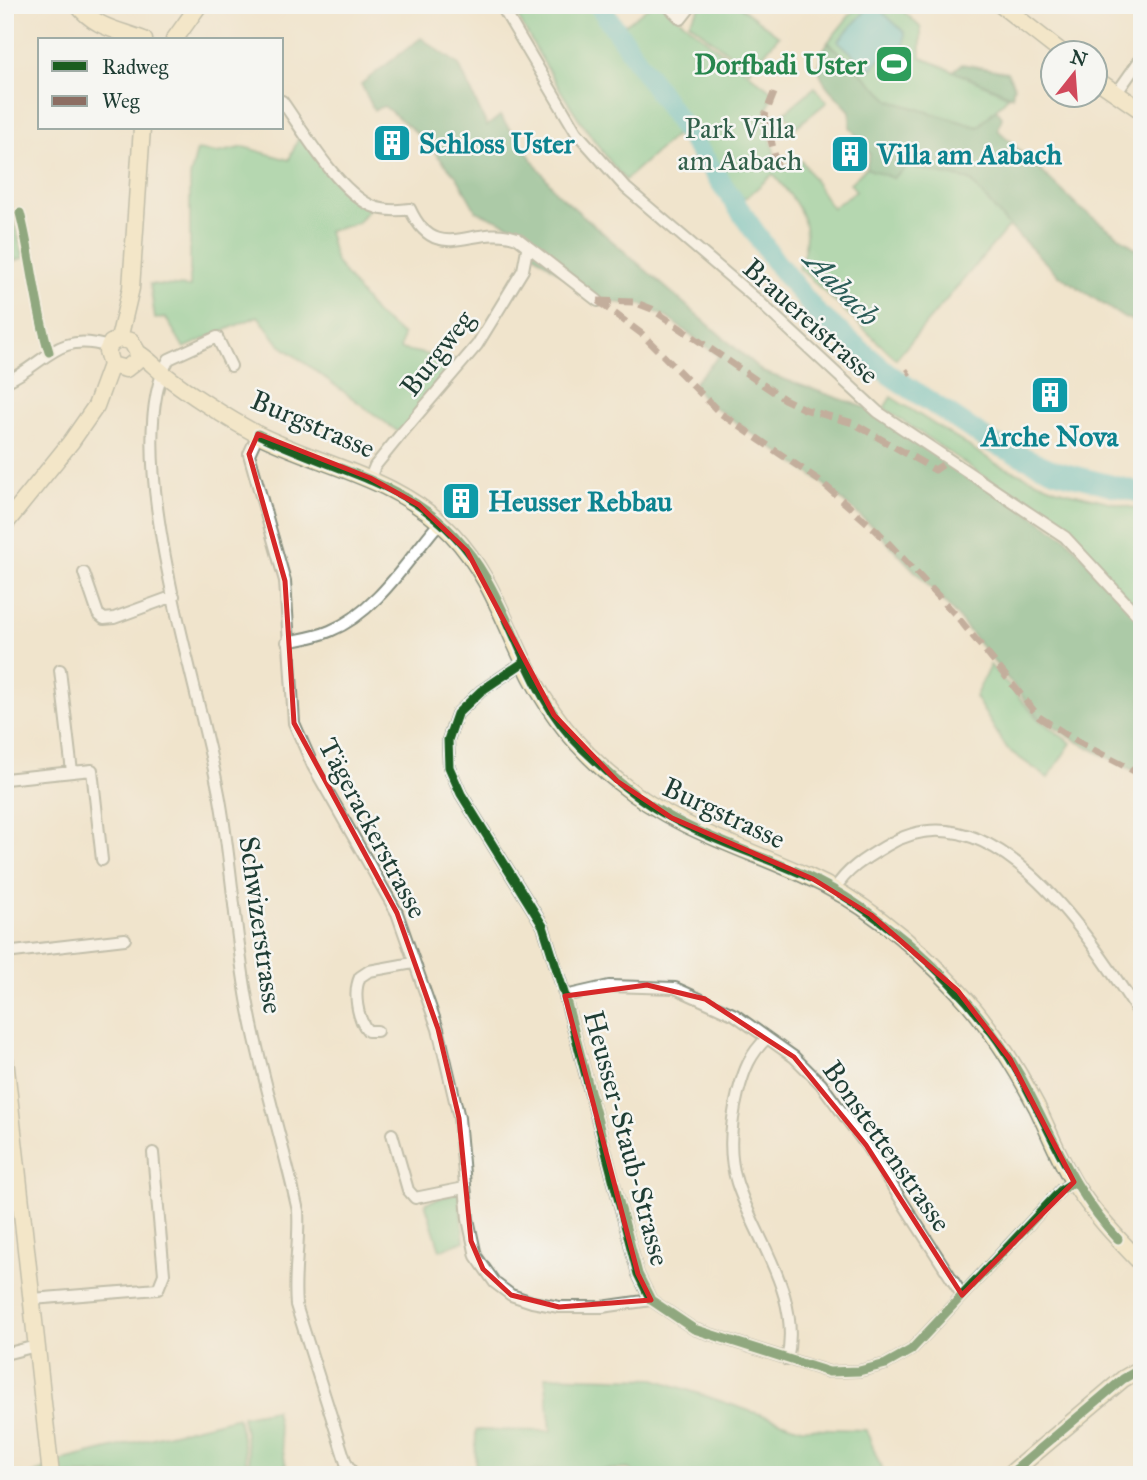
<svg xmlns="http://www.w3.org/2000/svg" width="1147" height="1480" font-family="'IM FELL Great Primer',serif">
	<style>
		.green { fill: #6ec88f; stroke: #468262; stroke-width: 2 }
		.forest { fill: #5aac7a; stroke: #3c7457; stroke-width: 2 }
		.water { fill: #50bec6; stroke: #387e7d; stroke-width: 2 }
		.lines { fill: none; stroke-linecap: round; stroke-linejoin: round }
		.river { stroke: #50bec6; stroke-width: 21 }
		.street-casing { stroke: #889080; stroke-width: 14 }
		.secondary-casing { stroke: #889080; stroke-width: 19 }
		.street { stroke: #fff; stroke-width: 10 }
		.secondary { stroke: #f7e9c3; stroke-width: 16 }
		.quiet { stroke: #8d6e63; stroke-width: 7; stroke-dasharray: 14 7; stroke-linecap: butt }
		.cycleway-casing { stroke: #f6f6f2; stroke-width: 13 }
		.cycleway { stroke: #1b5e20; stroke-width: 9 }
		.marked { fill: none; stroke: #d62828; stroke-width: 5; stroke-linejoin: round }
		.labels { text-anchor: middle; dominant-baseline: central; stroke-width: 5; stroke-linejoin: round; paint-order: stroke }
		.leisure-label { font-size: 28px; font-weight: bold; fill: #27864d; stroke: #f6f6f2; text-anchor: end }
		.park-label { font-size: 28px; fill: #33604b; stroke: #f6f6f2 }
		.culture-label { font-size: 28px; font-weight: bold; fill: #0d838f; stroke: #f6f6f2; text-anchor: start }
		.street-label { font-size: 28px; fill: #1f3d34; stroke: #f6f6f2 }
		.water-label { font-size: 30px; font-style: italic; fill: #2b5d58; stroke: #f6f6f2 }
	</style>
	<rect width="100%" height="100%" fill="#f6f6f2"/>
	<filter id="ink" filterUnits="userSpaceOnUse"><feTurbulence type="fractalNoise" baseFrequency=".0143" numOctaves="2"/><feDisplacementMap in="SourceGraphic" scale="14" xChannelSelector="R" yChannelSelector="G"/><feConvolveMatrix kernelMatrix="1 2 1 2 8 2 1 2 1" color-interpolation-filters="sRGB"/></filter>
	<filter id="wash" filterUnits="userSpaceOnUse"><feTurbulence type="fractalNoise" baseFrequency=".00686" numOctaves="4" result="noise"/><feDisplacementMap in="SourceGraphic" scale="28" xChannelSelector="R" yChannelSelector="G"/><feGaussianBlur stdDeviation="1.57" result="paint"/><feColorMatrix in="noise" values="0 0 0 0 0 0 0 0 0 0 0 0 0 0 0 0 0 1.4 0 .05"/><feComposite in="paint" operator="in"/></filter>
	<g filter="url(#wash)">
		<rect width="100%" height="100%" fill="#f0e4cc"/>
		<!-- green -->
		<path class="green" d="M518,5H593L679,132L625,180C582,129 550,75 518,17Z
			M651,5H662L774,93L765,115L778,168L802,161L832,208L856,191L850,183L866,168L893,178L908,166L970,180L1009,226L896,359L799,268C816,225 800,206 773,174L747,197H742L623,26Z
			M702,5H737L779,36L750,70L689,22Z
			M858,5H897L921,28V57L1009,96L978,127L891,101L828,42Z
			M815,87L827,102L796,127L784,113Z
			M302,130L345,185L371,206L357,223L328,231L336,262L376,314L403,335L400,349L465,362L401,434L279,344L258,316L184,348L166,318L155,319L150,284L190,287V177L197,150L217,153L244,147L289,160Z
			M5,188L24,258L5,263Z
			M891,397L997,464L1056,489L1142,510V607L1134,605L1071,536L884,408Z
			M990,665L1038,719L1071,743L1048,778L1007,749L975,697Z
			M459,1192L464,1241L440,1250L425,1203Z
			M545,1376L655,1379L801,1428L866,1430L884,1475H637L629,1469L475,1473L476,1430L551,1431Z
			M275,1410L286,1466L252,1475L242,1416Z
			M238,1417L249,1475H31L67,1459Z"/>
		<!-- forest -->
		<path class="forest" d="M421,38L459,65L487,126L500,116L557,193L763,372L878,412L1065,537L1142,620V775L1078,742L1039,717L955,614L877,531L820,481L707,402L692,385L719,356L666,317L643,305L598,301L527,249V232L476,211L457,177L418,134L384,106L374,110L361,84Z
			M828,42L891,101L978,127L996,109L1002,117L998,130L1080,208L1142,253V322L1124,318L1056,273L1009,226L970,180L908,166L893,178L866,168L870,154L850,127V111C829,87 806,75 828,42Z
			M962,64L1007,72L1014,85L1012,96L953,71Z"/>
		<!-- water -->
		<path class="water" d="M871,5H875L905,33L904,47L887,65L880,59L870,70L838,41Z"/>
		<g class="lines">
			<!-- river -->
			<path class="river" d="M599,5L774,260L817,313L890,375L992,443L1055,471L1142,493"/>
		</g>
	</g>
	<g filter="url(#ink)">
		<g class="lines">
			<!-- street casing -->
			<g class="street-casing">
				<path id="street" d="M501,5L576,132L626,188L755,298L878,412L1065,537L1142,620
					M667,5L681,19L692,5
					M1116,94L1142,57
					M282,101C304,132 337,190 372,206C384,211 397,211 410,209C437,268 474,222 517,238L598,301
					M231,366L217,337L169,359C116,450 204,699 221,805C233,876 236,949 251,1020C264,1084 284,1147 298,1211C300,1243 293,1273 296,1305L346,1463L354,1475
					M5,382C45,365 57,330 108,347
					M258,434L249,454L285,581L294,723L313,766L397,913L438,1029L459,1118L468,1219L476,1256L495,1283L511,1295L532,1302L559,1307H602L651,1300
					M370,478L375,466L401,434L477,345L523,270L527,249
					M84,573L98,614L104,619L114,618L174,596
					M287,642C301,639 316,637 330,631C377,612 408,559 440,522
					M524,662L481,691L457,714L448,740L449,767L461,794L543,926L565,996L638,1274L651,1300L694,1329L829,1372L859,1371L886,1364L911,1350L1061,1190L1074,1182
					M60,670L72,772
					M5,779L92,770L102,860
					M834,890C847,869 864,859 886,846C993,780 1093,943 1142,1018
					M5,953L125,939
					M565,996L609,986L675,988L735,1015L794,1057L821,1084L866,1145L962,1295
					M377,1031H368C357,1019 353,992 360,977L369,971L413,963
					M767,1038C750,1054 744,1070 738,1093C731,1121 728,1155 737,1183C756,1241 802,1295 787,1360
					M392,1134L408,1190L415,1198L464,1188
					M32,1299L158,1289L164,1274L153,1153
					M5,1354L36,1346"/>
			</g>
			<!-- secondary casing -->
			<g class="secondary-casing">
				<path id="secondary" d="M78,5C95,28 119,30 144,40
					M1001,5L1061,52
					M174,40L199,5
					M1094,78L1142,111
					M119,339L131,341L138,353L136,361L126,369L111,365L107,351L111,343L119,339L131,288L142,128
					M138,353C148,359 156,368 165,375C188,393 227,418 253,432C321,467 397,476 452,534C487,571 502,616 524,662C546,709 578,750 619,782C675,828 743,847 807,876C864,901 916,946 958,991C990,1025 1015,1065 1037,1107C1049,1132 1059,1158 1074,1183C1093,1213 1117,1238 1142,1264
					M5,524L71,442L96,406L111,365
					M5,1059L51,1475
					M1009,1475L1123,1379L1142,1368"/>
			</g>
			<!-- street -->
			<use href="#street" class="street"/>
			<!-- secondary -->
			<use href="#secondary" class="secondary"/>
			<!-- quiet -->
			<path class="quiet" d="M774,93L765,115L778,169
				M598,301L642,334L720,413L820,481L877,531L955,614L1039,717L1078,742L1142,775
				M598,301L634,302L652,309L784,399L804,409L853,423L935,470L948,461
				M907,373L910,371"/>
			<!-- cycleway casing -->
			<g class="cycleway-casing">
				<path id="cycleway" d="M20,213C32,259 35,306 49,352
					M258,434C347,478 431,482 486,578C519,635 533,701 582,748C610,775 639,801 674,819C717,843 765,856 809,877C844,893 877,917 906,941C951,980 992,1025 1021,1077C1052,1133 1073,1192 1118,1239
					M524,662L481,691L457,714L448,740L449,767L461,794L543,926L565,996L638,1274L651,1300L694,1329L829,1372L859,1371L886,1364L911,1350L1061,1190L1074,1182
					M1009,1475L1123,1379L1142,1368"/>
			</g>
			<!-- cycleway -->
			<use href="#cycleway" class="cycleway"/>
		</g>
	</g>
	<!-- marked area -->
	<path d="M0 0H1147V1480H0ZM258,434L370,478L419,505L467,551L554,715L617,781L672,818L813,879L871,915L958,991L1010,1059L1074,1182L962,1295L866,1145L794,1057L705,999L647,985L565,996L638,1274L651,1300L559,1307L511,1295L483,1269L471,1241L459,1118L438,1029L397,913L294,723L285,581L249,454Z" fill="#f0e4cc" fill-opacity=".55" fill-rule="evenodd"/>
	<path class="marked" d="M258,434L370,478L419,505L467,551L554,715L617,781L672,818L813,879L871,915L958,991L1010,1059L1074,1182L962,1295L866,1145L794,1057L705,999L647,985L565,996L638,1274L651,1300L559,1307L511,1295L483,1269L471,1241L459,1118L438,1029L397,913L294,723L285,581L249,454Z"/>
	<!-- icons -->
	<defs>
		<g id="stadium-square" transform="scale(2.0125)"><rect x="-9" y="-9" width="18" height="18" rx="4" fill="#2e9e5b" stroke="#f6f6f2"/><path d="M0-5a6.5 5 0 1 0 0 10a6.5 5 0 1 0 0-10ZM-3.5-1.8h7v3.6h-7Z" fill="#fff"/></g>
		<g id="building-square" transform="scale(2.0125)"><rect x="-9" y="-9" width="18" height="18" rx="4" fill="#0f9aa8" stroke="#f6f6f2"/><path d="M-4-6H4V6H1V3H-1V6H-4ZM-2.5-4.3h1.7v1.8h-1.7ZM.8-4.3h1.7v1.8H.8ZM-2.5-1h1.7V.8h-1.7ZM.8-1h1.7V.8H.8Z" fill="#fff"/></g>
	</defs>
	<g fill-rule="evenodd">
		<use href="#stadium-square" x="894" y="64"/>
		<use href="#building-square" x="392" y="143"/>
		<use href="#building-square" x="850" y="154"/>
		<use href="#building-square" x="1050" y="395"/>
		<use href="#building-square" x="461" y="501"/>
	</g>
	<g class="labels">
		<!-- leisure labels -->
		<g class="leisure-label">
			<text x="867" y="64">Dorfbadi Uster</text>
		</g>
		<!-- park labels -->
		<g class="park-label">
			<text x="740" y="128">Park Villa<tspan x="740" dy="32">am Aabach</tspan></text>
		</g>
		<!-- culture labels -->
		<g class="culture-label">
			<text x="419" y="143">Schloss Uster</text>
			<text x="877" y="154">Villa am Aabach</text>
			<text x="1050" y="436" text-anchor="middle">Arche Nova</text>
			<text x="488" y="501">Heusser Rebbau</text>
		</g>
		<!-- street labels -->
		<g class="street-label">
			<text transform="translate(811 321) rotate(42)">Brauereistrasse</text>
			<text transform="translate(437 353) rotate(-52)">Burgweg</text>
			<text transform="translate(313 424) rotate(23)">Burgstrasse</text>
			<text transform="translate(724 813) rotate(25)">Burgstrasse</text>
			<text transform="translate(373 828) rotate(62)">Tägerackerstrasse</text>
			<text transform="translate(261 925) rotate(82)">Schwizerstrasse</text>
			<text transform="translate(627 1138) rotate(75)">Heusser-Staub-Strasse</text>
			<text transform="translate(887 1146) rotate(55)">Bonstettenstrasse</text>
		</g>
		<!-- water labels -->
		<g class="water-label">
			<text transform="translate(842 288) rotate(46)">Aabach</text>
		</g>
	</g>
	<!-- margin -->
	<rect width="1147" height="1480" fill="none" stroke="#f6f6f2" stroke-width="28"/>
	<!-- legend -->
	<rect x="38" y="38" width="245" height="91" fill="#f6f6f2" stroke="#a0aca6" stroke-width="2"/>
	<rect x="52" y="61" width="35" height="10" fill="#1b5e20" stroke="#a0aca6" stroke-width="2"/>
	<text x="102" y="74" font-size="21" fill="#1f3d34">Radweg</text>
	<rect x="52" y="96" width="35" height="10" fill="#8d6e63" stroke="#a0aca6" stroke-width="2"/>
	<text x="102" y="108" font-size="21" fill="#1f3d34">Weg</text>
	<!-- north arrow -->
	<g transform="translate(1074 74) rotate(17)"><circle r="33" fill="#f6f6f2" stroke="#a0aca6" stroke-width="2"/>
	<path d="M0-5L12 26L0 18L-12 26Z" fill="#d1495b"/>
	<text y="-10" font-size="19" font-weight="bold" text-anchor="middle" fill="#1f3d34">N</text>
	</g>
</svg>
